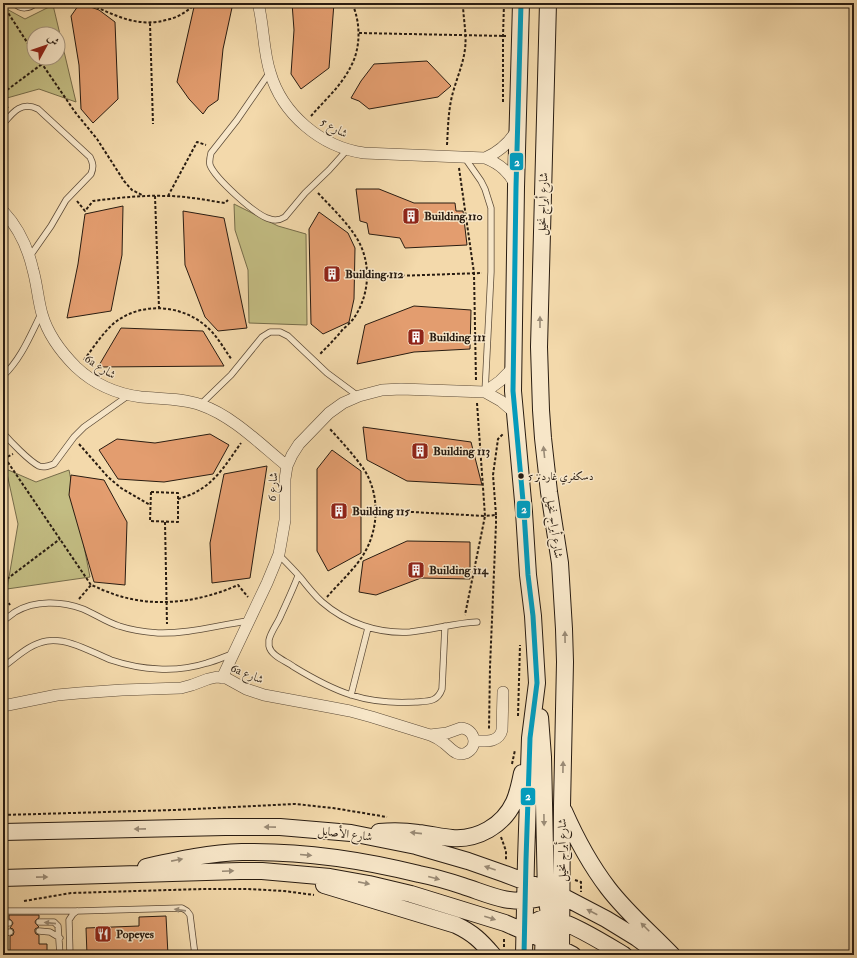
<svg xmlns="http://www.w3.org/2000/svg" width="857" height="958" font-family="'IM FELL Double Pica',Amiri,serif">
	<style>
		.green { fill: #c3bd83; stroke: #766c4a; fill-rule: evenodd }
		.building { fill: #e39d6f; stroke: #291c11 }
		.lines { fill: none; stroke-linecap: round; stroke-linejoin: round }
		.lane-casing { stroke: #5c4b38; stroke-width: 7 }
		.street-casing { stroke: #5c4b38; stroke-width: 12 }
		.secondary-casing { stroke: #291c11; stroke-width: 18 }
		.path { stroke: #291c11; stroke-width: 2; stroke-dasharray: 3 2; stroke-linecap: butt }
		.lane { stroke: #f7e6c8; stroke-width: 5.5 }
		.street { stroke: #f7e6c8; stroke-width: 11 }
		.secondary { stroke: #f7e6c8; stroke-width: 16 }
		.bus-1-casing { stroke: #f7e6c8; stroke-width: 8 }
		.bus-1 { stroke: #049bbb; stroke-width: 5 }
		.oneway { fill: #9a8b76 }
		.bus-dot { fill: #291c11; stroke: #f7e6c8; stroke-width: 1.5 }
		.labels { text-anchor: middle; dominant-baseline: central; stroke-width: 3; stroke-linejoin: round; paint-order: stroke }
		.bus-label { font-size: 11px; fill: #291c11; stroke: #f7e6c8; text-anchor: start }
		.street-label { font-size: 12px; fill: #291c11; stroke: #f7e6c8 }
		.poi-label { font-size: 12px; font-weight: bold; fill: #291c11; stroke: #f7e6c8; text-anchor: start }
		.line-badge { stroke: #f7e6c8; stroke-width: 1.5 }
		.badge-label { font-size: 11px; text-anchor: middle; font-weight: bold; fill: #fff }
	</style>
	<rect width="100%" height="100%" fill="#f3d9ab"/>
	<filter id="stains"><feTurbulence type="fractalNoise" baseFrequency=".005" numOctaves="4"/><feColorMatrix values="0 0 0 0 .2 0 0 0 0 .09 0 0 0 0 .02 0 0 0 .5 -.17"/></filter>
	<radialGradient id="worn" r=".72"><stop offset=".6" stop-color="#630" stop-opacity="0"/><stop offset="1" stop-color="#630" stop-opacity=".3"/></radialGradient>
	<!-- green -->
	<path class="green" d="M53,5L76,102L39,89L7,98L3,89V7L25,19ZM34,34H58V58H34Z
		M234,204L278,226L306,234L307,325L249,323L248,270L235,230Z
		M6,469L36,482L69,470L90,577L7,589L18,524Z"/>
	<!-- building -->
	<path class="building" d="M201,3H233L223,49L218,100L208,107L203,114L189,99L177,82L194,7Z
		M292,3H334L329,68L301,89L291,74L294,30Z
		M85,5L99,10L115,22L118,99L93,123L81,109L79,65L71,16L78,6Z
		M427,61L451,86L438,97L369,109L359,101L351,98L361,81L374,64Z
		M356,189H379L414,203H455L456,211H463L467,245L405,248L400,238L369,234L367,223L360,221Z
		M123,206L122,255L111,311L67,318L78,264L85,214Z
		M183,211L224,218L247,328L218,331L205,317L185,265Z
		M319,212L348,233L355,248L354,299L349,322L323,334L311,324L309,229Z
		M414,306L471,310L470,349L414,352L357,364L365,325Z
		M121,328L203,331L224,366L98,367Z
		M363,427L471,442L482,485L407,481L367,460Z
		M210,434L229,445L213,474L164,482L118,479L99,450L117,439L155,443Z
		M332,450L361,471V553L328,571L317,551V469Z
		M267,466L250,578L212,583L210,543L224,474Z
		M71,475L104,480L127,522L125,585L94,582L69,495Z
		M407,541L470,542V579L421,578L376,595L359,592L363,561Z
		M9,915H39V918L36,920L35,922L36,924L39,927L35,929V932L36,934L39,935V944H47V955H10V936L13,935L14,932L13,929L10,928L12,925L13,923L11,920L9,919Z
		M166,916L168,955H87L86,928L139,926V917Z"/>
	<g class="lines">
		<!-- lane casing -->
		<g class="lane-casing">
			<path id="lane" d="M14,3C21,10 29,9 36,3
				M270,72L237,120L211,153C210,157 209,161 210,165C215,178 256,216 270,219C275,221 280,220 285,217L305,193L329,170L347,150
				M3,124C13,112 21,101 38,109L90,157C93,163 94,167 91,174L66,200L51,226L30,256
				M465,158L481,181L485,189L491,208V272L485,392
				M3,376C21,359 30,336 41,314
				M200,405L231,375L262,337L270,332H280L288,336L327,373L358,396
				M3,433C10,441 29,461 39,466C44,468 49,466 54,464L74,437L84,427L129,395
				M279,555C286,562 293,569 300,577C307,586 314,595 322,602C346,623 378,634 410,632C432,630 454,623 477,622
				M298,576C293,589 287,602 281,615C278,623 271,631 269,640C269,641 269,644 269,646C271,656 286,661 294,667C335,692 365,705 415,702C427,701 437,703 442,689L445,626
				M3,621C7,618 11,615 15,612C35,600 62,601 83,609C95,614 106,622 119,626C131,630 145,632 158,633C188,634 218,625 248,621
				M3,667C17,657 29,644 47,641C69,638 91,652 111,660C141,670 176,673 207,663C215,661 224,657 232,654
				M351,695L368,628
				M3,913L6,911H77L182,908L187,911L190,915L195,955
				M39,922H54L58,926L60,955
				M3,923H9
				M39,931L50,932L60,938
				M3,933L10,932
				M70,955L69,920L73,914L77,911"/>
		</g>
		<!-- street casing -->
		<g class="street-casing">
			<path id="street" d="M258,3C264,26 263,50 270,72C282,114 321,147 364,153L485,158C500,164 509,172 516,186
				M485,158C499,152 509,143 517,130
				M3,211C18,227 28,248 33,270C37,284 38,300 42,314C48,335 61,352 76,367C94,384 117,394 141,397C161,399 182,398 201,405C233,416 261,445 287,466
				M485,392L500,381L513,368
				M222,678L267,583L279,554L281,543L285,520V479L287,466L292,455L299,444L329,413L343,403L359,396L382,390L401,389L485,392L501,401L515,413
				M3,706L57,695L79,693L122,690L181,688L192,685L208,679L217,677L226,678L246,689L264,695L329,707L350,711L372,717L430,735
				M461,728C475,729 479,747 466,753C456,757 451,748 444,743C440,740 435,737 430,735L447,733Z
				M474,741C485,741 499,743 502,730L503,692"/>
		</g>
		<!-- secondary casing -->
		<g class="secondary-casing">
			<path id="secondary" d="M521,3L516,187L513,391L524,512L528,575L533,616L537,683L530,738L526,860L524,955
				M548,3L539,347L541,410L543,438L549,492L560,563L564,629L565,662L562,806L561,955
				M540,717L543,757L546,895L551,926L553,934L558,944
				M564,811C575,836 592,867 608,888C627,913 651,933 672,955
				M3,832L225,827H280L351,833L416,846L468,861L505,874L550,891L562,896L606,919L637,938L660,955
				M379,832C392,831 405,831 418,833C429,834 441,837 452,838C477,840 503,826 514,802C518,793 520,783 522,773
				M146,867C178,860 209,853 242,852C299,851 363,860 419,874C434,877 448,881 463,886C488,894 508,905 536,899
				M3,878L240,871H262L330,877L369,884L411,894L505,923L544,940L573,955
				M324,885L456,925C473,933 481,941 493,955
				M525,931C530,926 537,919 545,918C561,916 609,946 624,955
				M543,955L544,930"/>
		</g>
		<!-- path -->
		<path class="path" d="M87,3C115,15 138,29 170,19C179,17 189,10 196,3
			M3,5L34,53
			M150,23L153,124
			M359,33L506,36
			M38,58L75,112L97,139L124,181L132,190L142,195
			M3,93L42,64
			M503,102V36L504,3
			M3,103L8,108
			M311,116C324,101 341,86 350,68C361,49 361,23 352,3
			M447,145C448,129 448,113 452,96C456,80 463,65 465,49C467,34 463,18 463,3
			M459,168L474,273L476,381
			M318,193C331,207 346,221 356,237C372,262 370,294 354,318C351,322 347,326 343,329C336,338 328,346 320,354
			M155,196L159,308
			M168,196L197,142L206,145
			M77,201L85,211L93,201C117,198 141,195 166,196C186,196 205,200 225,203L228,200
			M367,277L482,273
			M84,360C93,348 102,334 113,324C140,301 183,304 208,328C218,337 224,349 232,360
			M477,403L485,516L496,515V524L490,667L489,729
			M79,444L108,477L121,488L150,505
			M3,458H5L13,454
			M5,458L91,585
			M151,492L178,493V522L150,521Z
			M178,499C184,497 191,495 196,492C217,481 228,461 241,443
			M376,510L485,516L465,615
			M496,515L493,475L498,439L503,434
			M165,522L167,624
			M3,582L60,539
			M3,595L10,605
			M327,597C339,583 356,568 365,552C379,527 380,493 363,468C353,454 341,441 329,428
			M79,599L91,585C97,587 102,590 108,592C150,609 198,603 238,585L248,597
			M518,716L520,645
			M512,764L515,750
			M3,815L175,810L295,804L333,808L387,817
			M501,837L506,851V860
			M575,880L581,882V892
			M24,901L71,893L203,889H248L284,891L314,895
			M504,947V938"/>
		<!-- lane -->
		<use href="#lane" class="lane"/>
		<!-- street -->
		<use href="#street" class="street"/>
		<!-- secondary -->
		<use href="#secondary" class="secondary"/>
		<!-- bus-1 casing -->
		<g class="bus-1-casing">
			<path id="bus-1" d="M521,3L516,187L513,391L524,512L528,575L533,616L537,683L530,738L526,860L524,955"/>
		</g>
		<!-- bus-1 -->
		<use href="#bus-1" class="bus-1"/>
	</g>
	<!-- one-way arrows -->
	<defs><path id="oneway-solid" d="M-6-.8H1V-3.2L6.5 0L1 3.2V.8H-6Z"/></defs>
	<g class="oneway">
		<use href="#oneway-solid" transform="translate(540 322) rotate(-90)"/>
		<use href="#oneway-solid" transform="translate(544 452) rotate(-96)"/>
		<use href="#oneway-solid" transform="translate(565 637) rotate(-91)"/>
		<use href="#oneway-solid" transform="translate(563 767) rotate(-89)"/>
		<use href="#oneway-solid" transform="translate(544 820) rotate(89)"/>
		<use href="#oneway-solid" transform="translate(270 827) rotate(-179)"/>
		<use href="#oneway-solid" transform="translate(140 829) rotate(179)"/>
		<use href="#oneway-solid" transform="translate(416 833) rotate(-174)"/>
		<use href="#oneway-solid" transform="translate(306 855) rotate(5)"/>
		<use href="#oneway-solid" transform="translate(177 860) rotate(-11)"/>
		<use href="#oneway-solid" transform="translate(490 868) rotate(-161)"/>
		<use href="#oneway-solid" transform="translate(228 871) rotate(-2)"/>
		<use href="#oneway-solid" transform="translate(42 877) rotate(-1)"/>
		<use href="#oneway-solid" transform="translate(434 878) rotate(15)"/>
		<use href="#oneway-solid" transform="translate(364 883) rotate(11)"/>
		<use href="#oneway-solid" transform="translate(180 910) rotate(-172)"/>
		<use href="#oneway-solid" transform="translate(592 912) rotate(-153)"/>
		<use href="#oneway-solid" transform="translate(490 918) rotate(17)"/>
		<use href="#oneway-solid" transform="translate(50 923) rotate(-174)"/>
		<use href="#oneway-solid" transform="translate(645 927) rotate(-135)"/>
	</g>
	<!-- icons -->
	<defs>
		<g id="building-square" transform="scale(0.9)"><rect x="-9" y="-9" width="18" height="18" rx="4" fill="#8f2418" stroke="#f7e6c8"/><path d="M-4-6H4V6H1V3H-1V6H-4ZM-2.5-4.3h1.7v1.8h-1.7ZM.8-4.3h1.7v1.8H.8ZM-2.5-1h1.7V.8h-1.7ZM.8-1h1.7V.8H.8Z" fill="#fff"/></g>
		<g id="restaurant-square" transform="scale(0.9)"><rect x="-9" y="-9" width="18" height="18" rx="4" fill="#8f2418" stroke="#f7e6c8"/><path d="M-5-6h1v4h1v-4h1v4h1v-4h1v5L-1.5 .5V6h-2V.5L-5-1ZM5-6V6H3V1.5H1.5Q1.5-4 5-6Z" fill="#fff"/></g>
	</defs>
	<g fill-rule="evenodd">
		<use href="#building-square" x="411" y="216"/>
		<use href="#building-square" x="332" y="274"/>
		<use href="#building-square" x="416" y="337"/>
		<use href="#building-square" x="420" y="451"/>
		<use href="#building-square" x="339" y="511"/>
		<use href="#building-square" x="416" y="570"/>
		<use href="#restaurant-square" x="103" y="934"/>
	</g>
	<!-- markers -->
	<circle class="bus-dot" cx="521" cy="476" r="3.5"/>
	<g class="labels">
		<!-- bus labels -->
		<g class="bus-label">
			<text x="528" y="476">دسكفري غاردنز 5</text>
		</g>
		<!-- street labels -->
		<g class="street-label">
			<text transform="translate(334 128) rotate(29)">شارع 5</text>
			<text transform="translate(543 204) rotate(-88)">شارع أبراج نخيل</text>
			<text transform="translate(100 367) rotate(33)">6a شارع</text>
			<text transform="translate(273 487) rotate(-87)">شارع 6</text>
			<text transform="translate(554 527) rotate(82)">شارع أبراج نخيل</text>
			<text transform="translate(247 674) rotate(22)">6a شارع</text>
			<text transform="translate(345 834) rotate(7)">شارع الأصايل</text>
			<text transform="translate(562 850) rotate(-90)">شارع أبراج نخيل</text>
		</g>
		<!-- poi labels -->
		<g class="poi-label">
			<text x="424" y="216">Building 110</text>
			<text x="345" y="274">Building 112</text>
			<text x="429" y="337">Building 111</text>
			<text x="433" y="451">Building 113</text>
			<text x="352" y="511">Building 115</text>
			<text x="429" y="570">Building 114</text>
			<text x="116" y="934">Popeyes</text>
		</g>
	</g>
	<g class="line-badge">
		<rect x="509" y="152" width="15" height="19" rx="4" fill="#049bbb"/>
		<rect x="516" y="500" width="15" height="19" rx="4" fill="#049bbb"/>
		<rect x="520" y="787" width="16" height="19" rx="4" fill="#049bbb"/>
	</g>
	<g class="badge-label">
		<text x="517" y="166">2</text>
		<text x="524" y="513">2</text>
		<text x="528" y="800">2</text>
	</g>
	<!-- margin -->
	<rect width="857" height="958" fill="none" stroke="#f3d9ab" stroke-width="16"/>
	<rect x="4" y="4" width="849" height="950" fill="none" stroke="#291c11" stroke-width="2"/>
	<rect x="8" y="8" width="841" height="942" fill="none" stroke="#291c11"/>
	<!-- north arrow -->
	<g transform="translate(46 46) rotate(50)"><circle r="19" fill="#f7e6c8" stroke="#a5957f"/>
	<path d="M0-3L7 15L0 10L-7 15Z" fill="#8f2418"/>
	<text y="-6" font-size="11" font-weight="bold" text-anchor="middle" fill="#291c11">ش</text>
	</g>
	<rect width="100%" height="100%" filter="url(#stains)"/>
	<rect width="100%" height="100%" fill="url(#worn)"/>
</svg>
